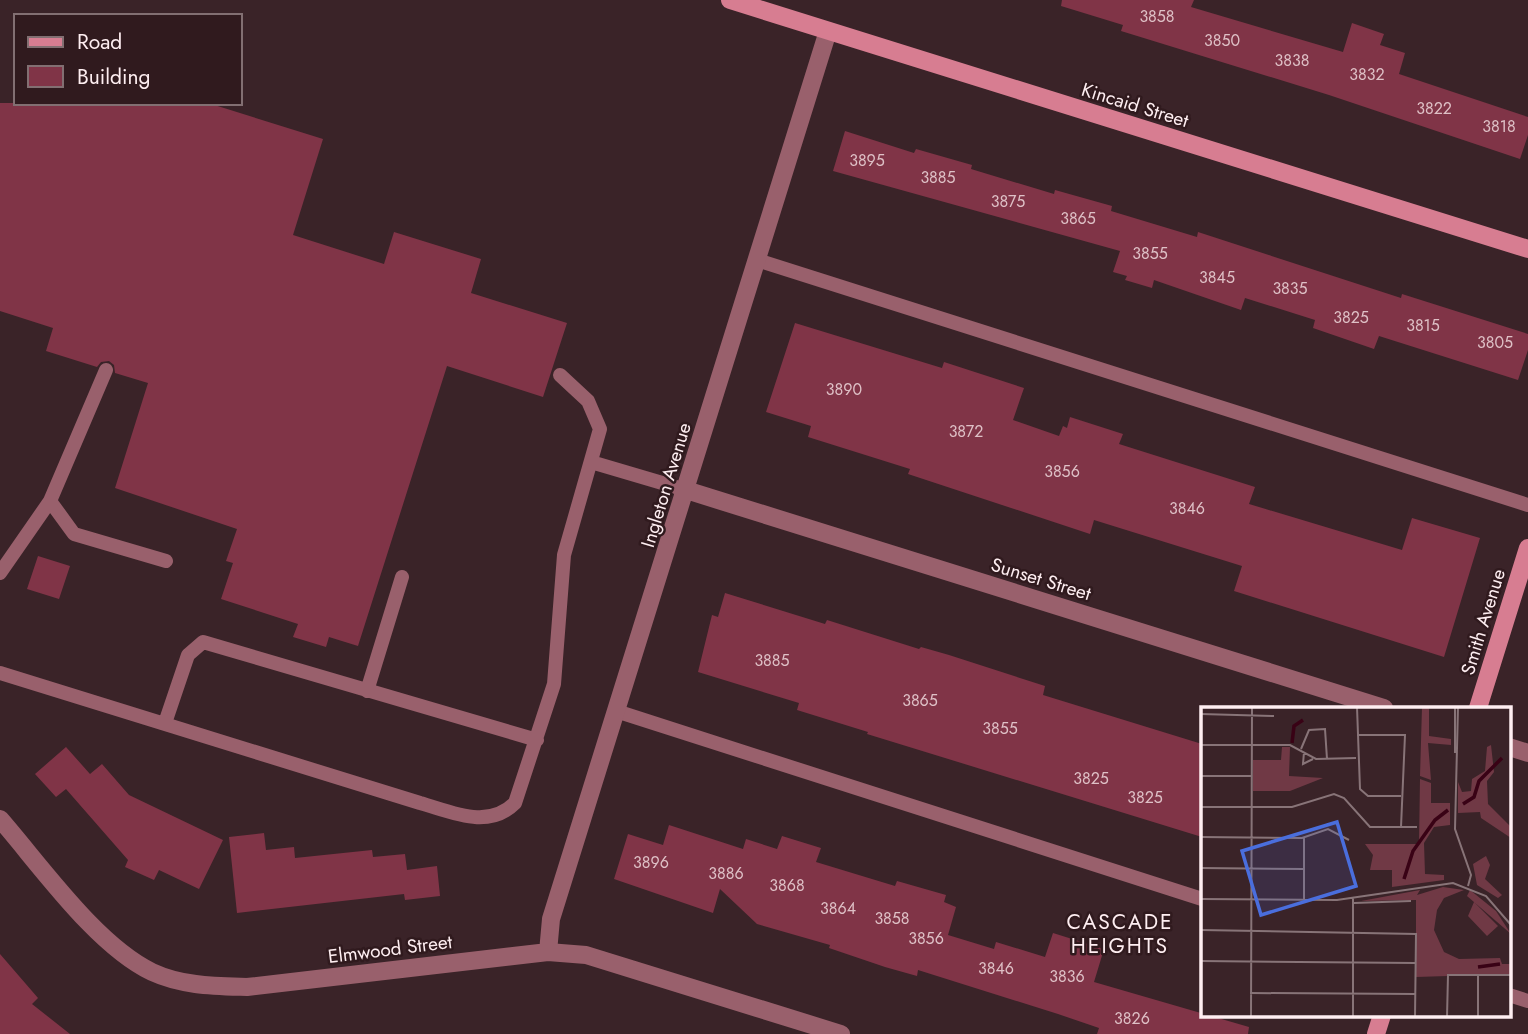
<svg xmlns="http://www.w3.org/2000/svg" width="1528" height="1034" font-family="Jost,sans-serif">
	<style>
		.building { fill: #803447 }
		.lines { fill: none; stroke-linecap: round; stroke-linejoin: round }
		.lane { stroke: #99606c; stroke-width: 14 }
		.street { stroke: #99606c; stroke-width: 18 }
		.secondary { stroke: #d77d91; stroke-width: 18 }
		.labels { text-anchor: middle; dominant-baseline: central; stroke-width: 5; stroke-linejoin: round; paint-order: stroke }
		.number-label { font-size: 16px; fill: #dec0c6 }
		.street-label { font-size: 19px; fill: #feeef1; stroke: #301a1e }
		.neighbourhood-label { font-size: 21px; letter-spacing: 2px; fill: #feeef1; stroke: #301a1e }
		.inset-river { fill: none; stroke: #390215; stroke-width: 3.5 }
		.inset-road { fill: none; stroke: #887478; stroke-width: 2 }
		.view { fill: #4a6edd; fill-opacity: 0.15; stroke: #4a6edd; stroke-width: 3.5 }
		.inset-edge { fill: none; stroke: #feeef1; stroke-width: 3.5 }
	</style>
	<rect width="100%" height="100%" fill="#3a2328"/>
	<!-- building -->
	<path class="building" d="M1062,0H1194L1191,7L1343,52L1352,23L1384,34L1380,45L1405,53L1399,74L1528,117V135L1520,159L1329,95L1121,31L1123,25L1061,6Z
		M0,103H208L323,139L293,235L384,264L394,232L481,259L471,293L567,323L543,397L447,366L358,646L329,637L326,647L293,637L298,624L221,599L233,563L226,561L237,529L115,488L148,383L115,373L114,365L109,361L101,362L97,367L46,351L53,328L0,311Z
		M845,131L914,153L916,149L972,165L971,169L1054,194L1055,190L1112,206L1111,211L1197,237L1198,232L1401,298L1402,294L1528,334V350L1518,380L1379,336L1374,349L1313,328L1315,320L1245,298L1241,310L1154,280L1152,288L1125,280L1127,276L1113,272L1120,251L833,171Z
		M795,323L942,368L944,362L1024,388L1013,420L1059,436L1063,426L1067,428L1070,417L1123,434L1119,444L1255,487L1249,504L1402,550L1412,518L1480,538L1444,657L1234,591L1242,566L1094,520L1090,534L908,474L910,469L808,437L811,426L766,412Z
		M38,556L70,566L59,599L27,589Z
		M725,593L825,624L827,620L919,649L921,647L949,655L1045,686L1043,695L1202,744V837L867,734L868,732L797,710L799,703L698,672L712,615L718,617Z
		M66,747L90,774L102,764L129,795L223,840L199,889L159,870L154,880L125,867L128,860L66,789L56,797L35,774Z
		M669,825L743,849L746,839L777,849L782,836L821,848L816,862L895,886L897,881L946,895L944,902L956,907L948,935L994,949L996,942L1045,957L1053,933L1104,949L1094,982L1249,1027L1248,1034H1097L1099,1028L1058,1014L918,970L917,976L885,967L829,948L830,945L757,924L720,889L713,913L614,879L628,834L663,845Z
		M264,833L266,850L294,847L295,858L372,850L373,857L405,854L407,870L437,866L440,896L405,900L404,894L237,913L229,837Z
		M0,954L38,998L32,1004L70,1034H0Z"/>
	<g class="lines">
		<!-- lane -->
		<path class="lane" d="M757,260L1528,505
			M591,462L686,490
			M50,501L74,534L166,561
			M0,573L50,501L106,370
			M0,673L420,803C452,812 488,830 515,803L554,684L564,555L600,429L588,401L560,375
			M367,691L402,577
			M616,711L1202,899
			M165,723L188,655L203,642L537,740
			M1509,995L1528,1001"/>
		<!-- street -->
		<path class="street" d="M686,490L1384,708
			M1509,747L1528,753
			M0,819C41,866 96,945 152,972C182,986 215,986 247,987L548,952L586,955L841,1034
			M548,952L551,919L828,31"/>
		<!-- secondary -->
		<path class="secondary" d="M730,0L1528,249
			M1478,708L1528,548
			M1376,1034L1382,1015"/>
	</g>
	<g class="labels">
		<!-- number labels -->
		<g class="number-label">
			<text x="1157" y="16">3858</text>
			<text x="1222" y="40">3850</text>
			<text x="1292" y="60">3838</text>
			<text x="1367" y="74">3832</text>
			<text x="1434" y="108">3822</text>
			<text x="1499" y="126">3818</text>
			<text x="867" y="160">3895</text>
			<text x="938" y="177">3885</text>
			<text x="1008" y="201">3875</text>
			<text x="1078" y="218">3865</text>
			<text x="1150" y="253">3855</text>
			<text x="1217" y="277">3845</text>
			<text x="1290" y="288">3835</text>
			<text x="1351" y="317">3825</text>
			<text x="1423" y="325">3815</text>
			<text x="1495" y="342">3805</text>
			<text x="844" y="389">3890</text>
			<text x="966" y="431">3872</text>
			<text x="1062" y="471">3856</text>
			<text x="1187" y="508">3846</text>
			<text x="772" y="660">3885</text>
			<text x="920" y="700">3865</text>
			<text x="1000" y="728">3855</text>
			<text x="1091" y="778">3825</text>
			<text x="1145" y="797">3825</text>
			<text x="651" y="862">3896</text>
			<text x="726" y="873">3886</text>
			<text x="787" y="885">3868</text>
			<text x="838" y="908">3864</text>
			<text x="892" y="918">3858</text>
			<text x="926" y="938">3856</text>
			<text x="996" y="968">3846</text>
			<text x="1067" y="976">3836</text>
			<text x="1132" y="1018">3826</text>
		</g>
		<!-- street labels -->
		<g class="street-label">
			<text transform="translate(1135 105) rotate(17)">Kincaid Street</text>
			<text transform="translate(666 485) rotate(-73)">Ingleton Avenue</text>
			<text transform="translate(1041 579) rotate(17)">Sunset Street</text>
			<text transform="translate(1483 622) rotate(-73)">Smith Avenue</text>
			<text transform="translate(390 949) rotate(-7)">Elmwood Street</text>
		</g>
		<!-- neighbourhood labels -->
		<g class="neighbourhood-label">
			<text x="1120" y="922">CASCADE<tspan x="1120" dy="24">HEIGHTS</tspan></text>
		</g>
	</g>
	<!-- overview -->
	<g transform="translate(1201 707)">
		<rect width="310" height="310" fill="#3a2328"/>
		<path d="M221,0H228V29L250,32V38L227,36L230,73L219,69ZM290,38L293,65L286,74L287,97L310,120V131L280,111L279,105L257,106V75L261,85L270,84L271,72L284,64L286,40ZM81,40H89L88,69L122,71L89,84H52V53H80ZM219,72L230,76V96H249V118L233,120L223,136L224,167L243,168V173L191,180V163H169L172,148L164,137H218ZM285,149L289,158L284,172L301,188L297,191L276,178L272,157ZM242,180L263,183L243,191L236,203L233,223L243,245L258,252L299,251L301,257H310V267L215,270V193L160,194L219,183L216,188ZM269,183L295,204L310,227L266,189ZM273,195L297,219L286,229L267,209Z" fill="#703945"/>
		<path class="inset-river" d="M91,36L93,19L102,13M262,97L273,90L278,74L301,51M203,172L212,144L234,113L247,103M277,260L299,257"/>
		<path class="inset-road" d="M156,0L159,82L167,89H200M254,0V46M257,0L254,122L270,168L267,179M0,7L73,9M156,28H204L200,120M0,38H89L115,52L155,51M100,42L108,23L124,22L126,52M103,45L102,57L112,52M0,69H50M0,100H91L133,87L143,91L169,120H216M0,130L101,131L127,122L148,133M103,130V193M0,161L103,162M0,192L136,193L252,176L285,189L310,218M153,196L210,194M0,223L215,227L214,310M0,254L214,256M49,286L214,287M50,310L51,0M152,310V191M246,310L247,268H310M277,310V268"/>
		<path class="view" d="M136,115L155,179L60,208L41,144Z"/>
		<rect width="310" height="310" class="inset-edge"/>
	</g>
	<!-- legend -->
	<rect x="14" y="14" width="228" height="91" fill="#301a1e" stroke="#826f72" stroke-width="2"/>
	<rect x="28" y="37" width="35" height="10" fill="#d77d91" stroke="#826f72" stroke-width="2"/>
	<text x="77" y="49" font-size="21" fill="#feeef1">Road</text>
	<rect x="28" y="66" width="35" height="21" fill="#803447" stroke="#826f72" stroke-width="2"/>
	<text x="77" y="84" font-size="21" fill="#feeef1">Building</text>
</svg>
